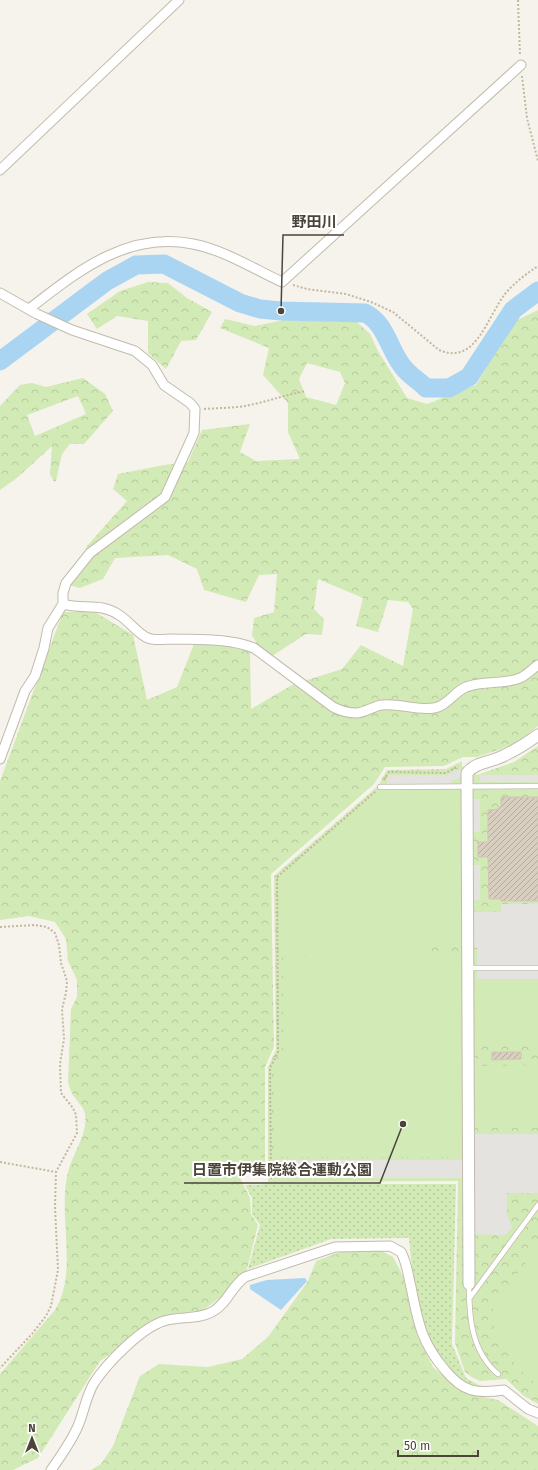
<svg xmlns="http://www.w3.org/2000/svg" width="538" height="1470" font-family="'Fira Sans','Noto Sans JP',sans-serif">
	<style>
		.grass { fill: url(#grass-dots) }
		.forest { fill: url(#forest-crowns); fill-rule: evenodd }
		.garden { fill: #d2eab5 }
		.parking { fill: #e5e3e0 }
		.water { fill: #a9d4f2 }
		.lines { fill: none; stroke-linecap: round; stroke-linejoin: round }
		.river { stroke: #a9d4f2; stroke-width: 19 }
		.building { fill: url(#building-hatch); stroke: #d3c7b4 }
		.service-casing { stroke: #c2bbae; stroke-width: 6 }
		.minor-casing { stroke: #c2bbae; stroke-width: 11 }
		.tertiary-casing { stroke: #c2bbae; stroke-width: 13 }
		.path { stroke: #c4b79f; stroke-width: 2; stroke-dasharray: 2 2; stroke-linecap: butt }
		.service { stroke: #fff; stroke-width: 4.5 }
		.minor { stroke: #fff; stroke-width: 9 }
		.tertiary { stroke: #fff; stroke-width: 11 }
		.leader { fill: none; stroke: #4b4439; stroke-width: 1.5 }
		.callout-dot { fill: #4b4439; stroke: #fff; stroke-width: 1.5 }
		.callout-label { font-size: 15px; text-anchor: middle; font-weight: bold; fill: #4b4439; stroke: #fff; stroke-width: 4; stroke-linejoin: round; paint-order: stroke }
	</style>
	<defs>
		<pattern id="grass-dots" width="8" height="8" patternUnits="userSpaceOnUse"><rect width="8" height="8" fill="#d2eab5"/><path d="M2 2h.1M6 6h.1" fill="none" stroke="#b6ca9c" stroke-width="1.8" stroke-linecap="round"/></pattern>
		<pattern id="forest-crowns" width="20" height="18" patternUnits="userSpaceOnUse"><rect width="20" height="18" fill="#d2eab5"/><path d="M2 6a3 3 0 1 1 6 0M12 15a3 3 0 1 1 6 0" fill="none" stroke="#b6ca9c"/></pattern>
		<pattern id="building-hatch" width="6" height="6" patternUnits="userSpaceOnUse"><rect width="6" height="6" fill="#d8cfc1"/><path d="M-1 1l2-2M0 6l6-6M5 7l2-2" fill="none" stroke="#b1aa9e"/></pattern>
	</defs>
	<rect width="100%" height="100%" fill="#f6f3ec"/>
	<!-- grass -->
	<path class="grass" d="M270,1184H456L452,1344L466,1378L479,1385L488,1388C473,1387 466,1384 455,1374C417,1341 414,1285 409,1238L331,1239L248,1269L260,1225L252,1214V1198L245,1185Z"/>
	<!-- forest -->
	<path class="forest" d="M148,282L168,283L187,298L212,312L196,340L181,341L166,369L148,353V321L117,316L97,329L87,314L120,291Z
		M538,310V726L513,745L477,757H463L444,766L385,767L374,784L271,874L274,1047L265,1067V1172L256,1174L246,1165L240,1170L239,1176L250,1198L251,1214L258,1225L246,1273L226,1293L202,1311L158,1320L100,1361L38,1458L13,1470H0V1374L55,1310C79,1271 57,1215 68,1172C73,1152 88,1135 85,1114C84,1106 75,1100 72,1093C70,1090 69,1085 68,1082L71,1009L77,997V980L68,961L66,939L55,922L29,916L0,920V781L63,612H95L133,635L147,700L177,687L194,644L228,646L250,652L251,709L292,685L342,669L361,645L403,666L413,609L408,602L388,600L378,632L356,626L363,598L318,579L314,609L324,619L322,635L306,634L272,656L263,652L252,636L254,618L274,612L277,574L259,575L246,602L204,590L197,569L168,555L115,558L103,579L80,588L69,585L87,546L127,501L113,489L118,474L164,465L188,462L202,430L250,424L240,452L256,461L300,459L288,432V403L263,375L269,348L220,328L225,319L255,326L284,320L357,322L370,334L378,351L407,398L427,404L476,385L515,321ZM307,363L340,372L345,383L336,405L306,397L299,379Z
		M83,378L105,394L113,411L84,444H70L62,454L56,481L54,482L50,474L52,446L18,477L0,490V406L20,385L32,383L46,387ZM78,396L86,414L35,436L27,415Z
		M538,746V1404L524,1396L506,1379L480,1381L473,1378L465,1372L455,1343L458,1181L268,1182V1067L276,1050L274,876L378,786L387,770L446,769L462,761V766L477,775L514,762Z
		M380,1250L393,1257L403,1276L417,1335L433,1367L458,1388L479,1396L498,1400L538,1426V1470H91L101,1464L113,1446L140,1376L159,1364L208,1367L242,1359L268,1337L308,1281L316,1261L340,1252Z"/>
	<!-- garden -->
	<path class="garden" d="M455,793L459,803L460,941L455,944H422V952H279V877L376,794Z
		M455,956L462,962V1157H274V1069L283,1050V957Z
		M538,982V1045H475V983Z
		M538,1065V1128H475L474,1066Z
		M538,1246V1384C519,1371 503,1353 496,1331C493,1324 493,1314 493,1306Z"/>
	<!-- parking -->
	<path class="parking" d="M459,769L462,770V776L448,784H387V775H447Z
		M480,775H538V782H480Z
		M471,799H480V832H471Z
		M471,865H480V900H471Z
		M501,904H538V979H477V948H471V912H501Z
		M473,1134H538V1193H507V1214L512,1228L505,1235L473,1234Z
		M273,1160H464V1178H273Z"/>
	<!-- water -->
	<path class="water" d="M305,1278L307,1281L281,1310L250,1289V1285L267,1280Z"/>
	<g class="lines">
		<!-- river -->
		<path class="river" d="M0,361L107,281L136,265L164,264L240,303L260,309L281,311L365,313C386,323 389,350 403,367C409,375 419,381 426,388H449L469,377L513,310L538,291"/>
	</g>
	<!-- building -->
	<path class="building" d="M501,797H538V901H501V899H489L488,857H478V842H488V810L499,809V807H501Z
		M492,1052H521V1059L492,1060Z"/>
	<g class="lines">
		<!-- service casing -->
		<g class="service-casing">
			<path id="service" d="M380,787L538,786
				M468,968H538
				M469,1284C469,1317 471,1351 498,1374
				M469,1299L538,1205"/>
		</g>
		<!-- minor casing -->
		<g class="minor-casing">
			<path id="minor" d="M0,170L179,0
				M0,293L37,314L72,330L135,351L152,365L164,385L190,403L195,409L194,433L165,497L90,553L66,583L63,593V604C83,610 100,602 119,615C128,620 139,635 148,638C154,641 165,639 172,639C200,640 228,638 254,648L333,707C341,711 347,713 356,713C365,713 373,706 382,705C399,703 417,711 434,708C447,706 454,692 466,687C484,680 504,685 520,678C527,675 532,669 538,665
				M29,309C77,272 126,231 193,244C224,250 254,269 282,282L521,65
				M0,759L25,691L35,676L44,648L48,628L63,604
				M51,1470C61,1456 71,1442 78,1426C84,1412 86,1396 94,1383C107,1363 141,1328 164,1321C180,1316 197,1320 212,1312C227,1304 231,1287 245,1277L335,1247L390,1246L401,1252C407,1263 408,1275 411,1287C418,1322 421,1342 445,1370C463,1392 476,1394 504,1390L528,1409L538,1413"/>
		</g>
		<!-- tertiary casing -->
		<g class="tertiary-casing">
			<path id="tertiary" d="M469,1284L467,773C475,762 492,762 503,756C516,750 527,743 538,735"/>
		</g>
		<!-- path -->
		<path class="path" d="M518,0L520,56
			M522,76L527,118L538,161
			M293,285L307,289L346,294L371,302L393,312L439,350C476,366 487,317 505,294C514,283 526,274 538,266
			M204,409C218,408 232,408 245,406C266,402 285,395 306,391
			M384,780L389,772L446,773L458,766
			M0,927L35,925L47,927L55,933L59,945L61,963L67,981L66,993L62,1009L64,1039L60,1064L61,1093L73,1108L76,1115L77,1133L56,1172L55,1207L58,1270L51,1306L46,1316L32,1334L0,1368
			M0,1162L56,1172
			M271,1179L270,1068L278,1052L277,877L376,791"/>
		<!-- service -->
		<use href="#service" class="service"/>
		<!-- minor -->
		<use href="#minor" class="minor"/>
		<!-- tertiary -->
		<use href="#tertiary" class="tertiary"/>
	</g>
	<!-- callouts -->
	<path class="leader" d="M281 311L283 235H344M403 1124L380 1183H184"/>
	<g class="callout-dot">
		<circle cx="281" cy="311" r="4"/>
		<circle cx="403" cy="1124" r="4"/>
	</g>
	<g class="callout-label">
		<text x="314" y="227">野田川</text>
		<text x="282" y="1175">日置市伊集院総合運動公園</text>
	</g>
	<!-- north arrow -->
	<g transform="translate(32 1438)" stroke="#ffffff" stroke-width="3" paint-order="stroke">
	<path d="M0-3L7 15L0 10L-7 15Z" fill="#4b4439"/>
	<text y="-6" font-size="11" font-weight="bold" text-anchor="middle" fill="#4b4439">N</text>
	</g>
	<!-- scale -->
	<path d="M398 1450v6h80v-6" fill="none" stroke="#4b4439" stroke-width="2"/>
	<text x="404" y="1450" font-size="12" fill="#4b4439" stroke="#ffffff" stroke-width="3" paint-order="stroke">50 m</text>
</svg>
